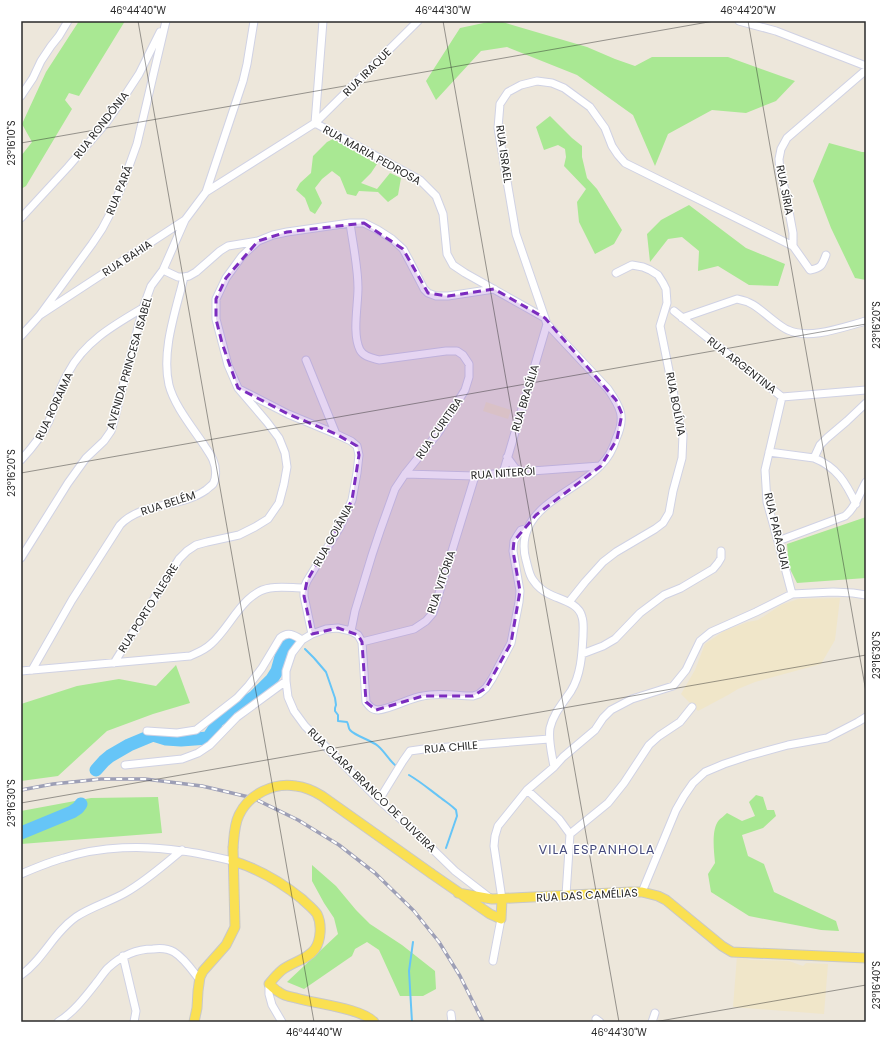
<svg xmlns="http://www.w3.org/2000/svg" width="887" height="1043" font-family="Poppins,sans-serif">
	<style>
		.education { fill: #f0e6c9 }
		.green { fill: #a9e893 }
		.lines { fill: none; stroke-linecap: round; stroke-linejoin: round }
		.stream { stroke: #66c5f7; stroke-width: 2 }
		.river { stroke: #66c5f7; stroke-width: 13 }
		.minor-casing { stroke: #d0d2e4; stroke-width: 9 }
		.major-casing { stroke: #c8c8c8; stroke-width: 11 }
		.minor { stroke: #fff; stroke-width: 7 }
		.major { stroke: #fae052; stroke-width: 9 }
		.rail-casing { stroke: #9d9fb6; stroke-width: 3.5 }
		.rail { stroke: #fff; stroke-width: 2; stroke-dasharray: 6; stroke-linecap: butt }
		.major-bridge-casing { stroke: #c8c8c8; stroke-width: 11; stroke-linecap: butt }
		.major-bridge { stroke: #fae052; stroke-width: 9 }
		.marked { fill: #7b2cbf; fill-opacity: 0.2; stroke: #7b2cbf; stroke-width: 3; stroke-dasharray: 8 5; stroke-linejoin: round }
		.ticks { fill: none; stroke: #2a2a2a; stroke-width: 1; stroke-opacity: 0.45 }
		.labels { text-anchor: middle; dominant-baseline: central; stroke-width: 3; stroke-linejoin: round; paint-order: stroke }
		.street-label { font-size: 11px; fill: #2a2a2a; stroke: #fff }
		.quarter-label { font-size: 13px; letter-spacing: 1px; fill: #474c7e; stroke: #fff }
		.neatline { fill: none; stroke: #2a2a2a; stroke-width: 1.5 }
		.ticks-label { font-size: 10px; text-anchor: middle; fill: #2a2a2a }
	</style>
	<rect width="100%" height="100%" fill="#ede7db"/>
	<!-- education -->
	<path class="education" d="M486,402L511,410L508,419L483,411Z
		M840,598L835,640L821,664L755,682L738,689L728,695L698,711L681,694L695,670L705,644L724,631L748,622L758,620L781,605L798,599Z
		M737,956L750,960L789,961L803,966L806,963L828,964L824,1014L733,1007Z"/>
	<!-- green -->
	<path class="green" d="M79,21H125L79,96L69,93L65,100L72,109L26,186L21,189V156L32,142L22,124L46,72Z
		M493,21H499L587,47L615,59L635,66L652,57H728L795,81L776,101L746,113L712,110L668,134L655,166L633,115L577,75L507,47L481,51L436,100L426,81L460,28Z
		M550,116L572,138L582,146V157L587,178L597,189L622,230L614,244L595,254L579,222L577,202L586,189L564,166L566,157L565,149L558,145L544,150L536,127Z
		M333,139L377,164L371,173L361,183L377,189L390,173L401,178L398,195L388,202L378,192L359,191L356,196L347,194L340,177L332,171L322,179L315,188L322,203L315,214L310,211L305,198L296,190L300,183L311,173L313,156L327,142Z
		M829,143L862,152H866V280L855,278L831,228L813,181Z
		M689,205L746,248L785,264L778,286L749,285L718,266L698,271L699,251L682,237L668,239L650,262L647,234L661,220Z
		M866,517V578L797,583L789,567L787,544Z
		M176,665L190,703L153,714L107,731L58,776L21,781V704L77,686L119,679L156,686Z
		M756,795L763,797L767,810H774L776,816L763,828L742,835L748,856L764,864L774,892L836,921L839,931L821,930L749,916L711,892L708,874L715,863C714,851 711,829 719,820C721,818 724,816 727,813L742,821L755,816L749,802Z
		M158,797L162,833L21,844V811L91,798Z
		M312,865L336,886L356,910L370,924L402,945L435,971L436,989L423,996H400L379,950L367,942L355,949L352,956L304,989L287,982L338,934L334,918L324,903L312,881Z"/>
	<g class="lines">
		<!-- stream -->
		<path class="stream" d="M305,649L314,658L326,672L335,698L336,705L335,708V711L338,715V721L347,722C349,725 348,728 350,730C355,736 371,740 378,746C385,752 389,760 395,765
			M409,775C421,782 430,790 441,798C446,802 451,805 456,810L457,816L446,848
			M412,1022L409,971L413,942"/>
		<!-- river -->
		<path class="river" d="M96,770L104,761L110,756L129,745L153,735L166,739L181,740L208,738L214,729L217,721L254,697L272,679L277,671L284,646L287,642L291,640L294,641
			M21,833L72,812L78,808L81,804"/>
		<!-- minor casing -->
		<g class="minor-casing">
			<path id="minor" d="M739,21L776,31L866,66
				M21,96L33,78L41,61L51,46L59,36L68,21
				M315,123L420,180L436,196L443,214L447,254L453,265L465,273L545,318
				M315,123L323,21
				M206,192L243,81L247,64L254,21
				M21,218L68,167L106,123L122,100L139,74L160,32
				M350,223C353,245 358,267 358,288C358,306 352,334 360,350C364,357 372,358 379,360L446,351H457L463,355L469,364V377L465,390L438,433L405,474L395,489L380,531L372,555L355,611L351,631
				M826,255C822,266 821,268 810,270L793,246V233L785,190L780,172L779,159L781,149L787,138L866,70
				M163,270L178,277H184L189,276L196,272L220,251L228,246L258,241L273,235L287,232L350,223H364L378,230L392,239L403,249L409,260L424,289L428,293L436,296H448L494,289
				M674,311L782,397L866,390
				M40,315L185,220L206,192L315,123L418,21
				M682,318L737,299C754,302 760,310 773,320C778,324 783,328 788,330C810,340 843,327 866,321
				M21,336L40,315L92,244L102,229L110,214L123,183L137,144L166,21
				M306,360L336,434
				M241,390L288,414L336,434L351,441L357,446L359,455L357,473L352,500L340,527L307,581L304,588V596L312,634
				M782,397L765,470L767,502L778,541L792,594
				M769,452L814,458C837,467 846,483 856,504
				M507,457L515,468L520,471
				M814,458L820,445L827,438L847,421L866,403
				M21,460C32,448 42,436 49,421C55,405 59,388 68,373C84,342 114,325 143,308
				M503,473L547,324
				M405,474L475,476L503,473L600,466
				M778,541L845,516C856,507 859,494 866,482
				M21,558L68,483L86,458L104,441L111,431L114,421L143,308L151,286L163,270L185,220
				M569,602L585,582L603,562L616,552L655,529L663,523L669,513L673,491L682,458L683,435L679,420L660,326L667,303L666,289L663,283L658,275L650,270L643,267L632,265L616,273
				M362,642L414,629L426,621L433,613L475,476
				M582,654L603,646L615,639L640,613L664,595L681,588L713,569L718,563L721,558V551
				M114,663L179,559L187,551L196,545L207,542L239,535L255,527L268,519L279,503L284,484L287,467L285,453L279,438L267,422L238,388L228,365L216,319V299L226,278L242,256L258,241
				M32,670L72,600L120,525C141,502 181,508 206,490C208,488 211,486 213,484C217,477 216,467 213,460C211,455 207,450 204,445C192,427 174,405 169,385C161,351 176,310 184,277
				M21,671L190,656C197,653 205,650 211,644C230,628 243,592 270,588C281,586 293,588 304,588
				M147,731L177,733L196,730L237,698L249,685L262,668L280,638C288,631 294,635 302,640
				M125,765L182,759L198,753L210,745L237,717L286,681
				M554,767C552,754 548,741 550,728C553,714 563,703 571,691C581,675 582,654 583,636C583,630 584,623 582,617C579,603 561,600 549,594C543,591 537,586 533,580C529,575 528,567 526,560C523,549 523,539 528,528C540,500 581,487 601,465C608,458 613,449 616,439C626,417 621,408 608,389L547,324L516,234L498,128L500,104L508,92L521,85L537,81L552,83L564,88L590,107L605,128L612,146L618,155L625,163L793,246
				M527,790L559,819L570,834L566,895
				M379,800L403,761L410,751L424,749L549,739
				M570,834L608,803L624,783L649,745L659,736L680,722L692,707
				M21,874C35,868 49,862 64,858C101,846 144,845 182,851C199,853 216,857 233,861
				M642,892L676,810L684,796L693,783L705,772L724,764L748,756L788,745L827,738L858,722L866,717
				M490,898L455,871L415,832L379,800L305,726L294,711L288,697L286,681V671L292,653L302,640L312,634L326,629L338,628L351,631L358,635L362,642L366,702C369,706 372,710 378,710C391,709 409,698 423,696C439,692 457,696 473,696L479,694L486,688L492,679L511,643L519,602L520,591L513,551L514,541L517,536L521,530L528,528
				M502,899L494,846L495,836L498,826L527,790L554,767L563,757L595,730L603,718L611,710L632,699L673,686L686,670L700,641L711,632L756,612L792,594L833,592L853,593L866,595
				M123,956L136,1011L134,1022
				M493,961L501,919
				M21,975C43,960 53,933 76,917C91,907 109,902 125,893C146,881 164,865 182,850
				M269,984V994L272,1005L282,1022
				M451,1014L452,1022
				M596,1019L600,1022
				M58,1022C74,1012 86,996 97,982C101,977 104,972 108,968C121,956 136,949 153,949C160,948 167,948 174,952C184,958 192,970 199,979
				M652,1022L655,1013"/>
		</g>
		<!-- major casing -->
		<g class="major-casing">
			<path id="major" d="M233,861C259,869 281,882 302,899C307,904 313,908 317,914C322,924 321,940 315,949C307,960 292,962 282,970C277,974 273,979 269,984C272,986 275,990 279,992C284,996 291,997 296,998C316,1004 361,1008 374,1022
				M432,874L490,914L501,919L502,899
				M458,893L492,899L631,892H642L658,896L666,900L722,946L732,952L866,958
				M194,1022L197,1008L198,991L200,977L203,971L226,945L235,927L233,848"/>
		</g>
		<!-- minor -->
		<use href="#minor" class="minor"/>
		<!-- major -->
		<use href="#major" class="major"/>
		<!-- rail casing -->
		<g class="rail-casing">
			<path id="rail" d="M21,790L53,784L101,779H145L202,786L253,798L298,820L339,845L375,873L414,911L439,942L460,976L483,1022"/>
		</g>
		<!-- rail -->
		<use href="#rail" class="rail"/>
		<!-- major-bridge casing -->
		<g class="major-bridge-casing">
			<path id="major-bridge" d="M233,848C234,837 234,825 239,815C249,794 274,782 296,786C305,787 314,791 322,796L432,874"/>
		</g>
		<!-- major-bridge -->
		<use href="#major-bridge" class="major-bridge"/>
	</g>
	<!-- marked area -->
	<path class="marked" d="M364,223L403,249L428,293L448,296L494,289L545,318L616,400L622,414L617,439L601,466L536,515L514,541L513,551L520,591L511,643L486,688L473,696H423L376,710L366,702L362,642L358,635L338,628L312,634L304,596L307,581L352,500L359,455L357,446L336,434L288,414L238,388L222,343L216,319V299L226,278L258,241L287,232Z"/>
	<!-- ticks -->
	<path class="ticks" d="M138,21L314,1022M443,21L619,1022M748,21L866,692M21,143L714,21M21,473L866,324M21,803L866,655M654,1022L866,985"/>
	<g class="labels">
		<!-- street labels -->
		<g class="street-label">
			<text transform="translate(367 72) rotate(-45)">RUA IRAQUE</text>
			<text transform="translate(101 125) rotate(-52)">RUA RONDÔNIA</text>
			<text transform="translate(504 154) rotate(82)">RUA ISRAEL</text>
			<text transform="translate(372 155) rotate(29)">RUA MARIA PEDROSA</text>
			<text transform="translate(119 190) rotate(-68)">RUA PARÁ</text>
			<text transform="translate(785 190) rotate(79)">RUA SÍRIA</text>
			<text transform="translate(127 258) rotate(-33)">RUA BAHIA</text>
			<text transform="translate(129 363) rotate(-74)">AVENIDA PRINCESA ISABEL</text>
			<text transform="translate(742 365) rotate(38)">RUA ARGENTINA</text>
			<text transform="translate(525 398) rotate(-73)">RUA BRASÍLIA</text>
			<text transform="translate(676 404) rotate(79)">RUA BOLÍVIA</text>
			<text transform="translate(54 406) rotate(-65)">RUA RORAIMA</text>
			<text transform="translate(439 428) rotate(-55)">RUA CURITIBA</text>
			<text transform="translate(503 473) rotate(-4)">RUA NITERÓI</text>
			<text transform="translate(168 503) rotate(-18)">RUA BELÉM</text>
			<text transform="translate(777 531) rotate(77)">RUA PARAGUAI</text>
			<text transform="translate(333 535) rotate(-61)">RUA GOIÂNIA</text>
			<text transform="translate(441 582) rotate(-71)">RUA VITÓRIA</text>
			<text transform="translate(148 608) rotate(-58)">RUA PORTO ALEGRE</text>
			<text transform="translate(451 747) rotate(-5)">RUA CHILE</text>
			<text transform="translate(372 790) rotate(44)">RUA CLARA BRANCO DE OLIVEIRA</text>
			<text transform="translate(587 895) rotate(-3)">RUA DAS CAMÉLIAS</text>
		</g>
		<!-- quarter labels -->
		<g class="quarter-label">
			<text x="597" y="849">VILA ESPANHOLA</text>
		</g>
	</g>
	<!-- border -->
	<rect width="887" height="1043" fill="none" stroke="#ffffff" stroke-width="44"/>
	<rect x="22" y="22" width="843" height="999" class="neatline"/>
	<g class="ticks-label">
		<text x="138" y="14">46°44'40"W</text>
		<text x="443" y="14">46°44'30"W</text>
		<text x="748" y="14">46°44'20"W</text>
		<text transform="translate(11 143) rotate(-90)" y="4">23°16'10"S</text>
		<text transform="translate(876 325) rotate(-90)" y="4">23°16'20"S</text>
		<text transform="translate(11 473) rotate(-90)" y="4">23°16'20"S</text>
		<text transform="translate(876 655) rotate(-90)" y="4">23°16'30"S</text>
		<text transform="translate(11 803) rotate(-90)" y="4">23°16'30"S</text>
		<text transform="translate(876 985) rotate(-90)" y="4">23°16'40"S</text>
		<text x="314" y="1036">46°44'40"W</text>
		<text x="619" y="1036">46°44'30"W</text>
	</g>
</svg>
